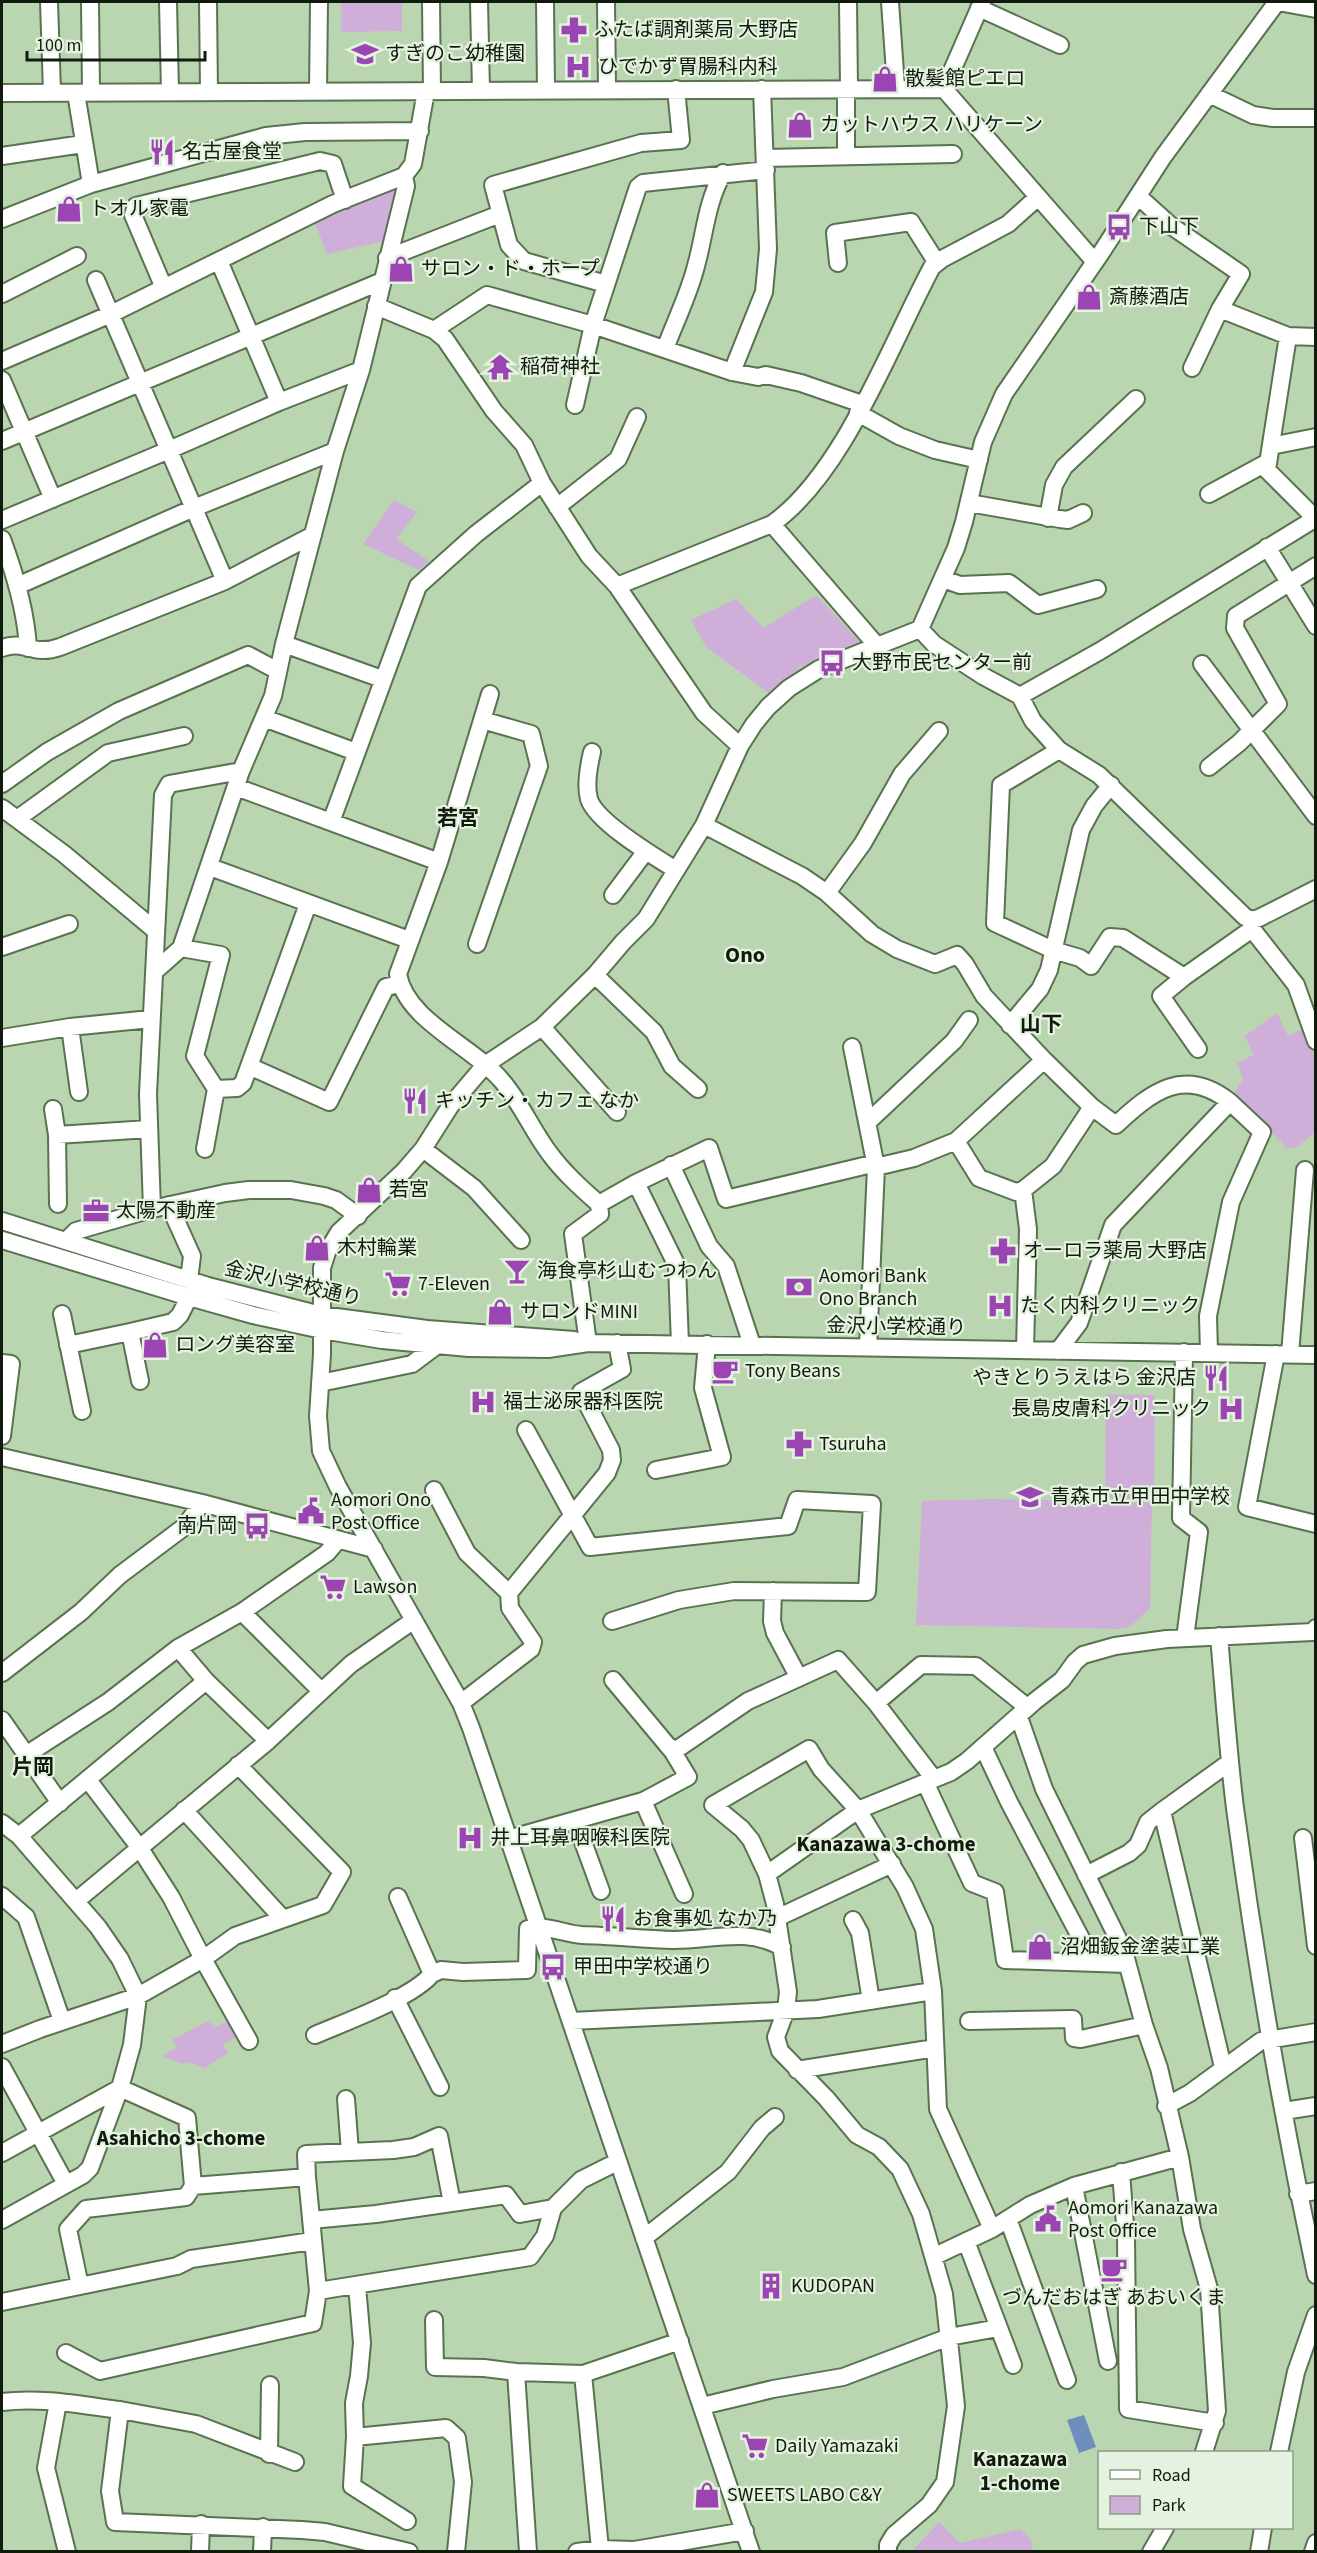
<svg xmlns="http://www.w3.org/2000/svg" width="1317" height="2553" font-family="'Source Sans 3','Noto Sans JP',sans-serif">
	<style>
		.green { fill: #cfafd9 }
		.water { fill: #6e8ebe }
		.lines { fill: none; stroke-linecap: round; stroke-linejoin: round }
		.minor-casing { stroke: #597250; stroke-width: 20 }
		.minor { stroke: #fff; stroke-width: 16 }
		.labels { text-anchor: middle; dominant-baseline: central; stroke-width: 4.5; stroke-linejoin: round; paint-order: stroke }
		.poi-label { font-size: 20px; fill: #101b0d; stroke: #e4f2df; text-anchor: start }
		.street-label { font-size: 20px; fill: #101b0d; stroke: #e4f2df }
		.neighbourhood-label { font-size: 21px; font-weight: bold; fill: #101b0d; stroke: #e4f2df }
		.quarter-label { font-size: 22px; font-weight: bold; fill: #101b0d; stroke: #e4f2df }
	</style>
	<rect width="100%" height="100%" fill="#bad6b1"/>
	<!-- green -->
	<path class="green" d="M341,2H402V31L341,32Z
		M396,186L385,241L327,254L313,218Z
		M394,500L417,512L396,539L429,561L419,570L363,544Z
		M816,595L860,642L802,666L769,693L706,647L691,620L736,599L764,628Z
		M1277,1013L1288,1036L1304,1028L1315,1057V1132L1296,1148H1287L1233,1095L1243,1079L1237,1063L1253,1055L1245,1036Z
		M1106,1394L1155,1395L1154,1499L1105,1498Z
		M989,1499L1152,1502L1150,1608L1130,1627L1120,1629L916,1625L922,1501Z
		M210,2020L214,2028L230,2020L238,2037L223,2044L228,2053L205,2068L188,2062L182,2064L162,2056L177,2047L172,2040Z
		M939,2522L960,2543L1020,2529L1030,2538L1033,2551H912Z"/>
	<!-- water -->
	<path class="water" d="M1084,2415L1096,2447L1079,2453L1067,2420Z"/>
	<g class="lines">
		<!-- minor casing -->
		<g class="minor-casing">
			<path id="minor" d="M49,2L52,92
				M90,2L91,92
				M168,2L170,92
				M208,2L209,92
				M431,2L432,91
				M479,2L481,91
				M545,2L546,90
				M606,2L607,89
				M848,2L849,88
				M890,2L896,87
				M1278,2L1316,9
				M979,8L1060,45
				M944,89L982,2
				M318,92L319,2
				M2,93L944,89L1095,262
				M76,93L91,184
				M1209,94L1253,115L1273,118H1316
				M2,156L83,144
				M846,156V89
				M765,158L953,154
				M1139,197L1170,225L1241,274L1220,309L1288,336L1316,337
				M2,219L91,184L266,136L305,132L420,131
				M387,258L500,214
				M838,263L835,233L911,222L937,263
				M96,280L225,581
				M606,284L524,261L509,245L493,185L641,143L681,140L676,89
				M164,288L133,215L136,206L320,161L333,164L345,200
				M2,294L77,256
				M376,306L434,330L445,339L494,411L524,445L542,483L589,556L617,586L704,713L740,746
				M434,330L487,295L593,325L732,372L758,377L766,375L801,383L862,404
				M1288,336L1267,470L1315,518
				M665,349C675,322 689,294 696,266C705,234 706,203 723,173
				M2,361L111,314L333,204L404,176L413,164L426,91
				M1192,368L1220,309
				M732,372L764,292L768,249L762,89
				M2,380L53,499
				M279,402L361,370
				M575,405L593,325L638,187L643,183L766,170
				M858,413L899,436L935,450L979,460
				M2,441L382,281
				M1271,446L1316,437
				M1209,494L1268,462
				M969,503L1060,519L1068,520L1083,513
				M557,507L618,459L637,417
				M1048,518L1054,485L1064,467L1136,399
				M2,520L169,450L279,402L219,261
				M772,524L878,647
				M2,539C15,574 26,611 28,648
				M1267,547L1316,626
				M943,579L960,585L1009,583L1038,605L1097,589
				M17,586L194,508L335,451
				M617,586L772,524C844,473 890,345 932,267L942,259L1008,224L1038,197
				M920,629L934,644L983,676L1020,696L1033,721L1059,750L1099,775L1245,917L1252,920L1259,918L1316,889
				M284,644L382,679
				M2,648C26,639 31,657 60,647L225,581L313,535
				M1202,664L1316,816
				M490,694L439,862L398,974C406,1021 473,1046 502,1081C521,1103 533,1132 550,1154C564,1173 582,1189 599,1204L600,1214L573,1234L588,1343
				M1020,696L1100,651L1316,518
				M264,718L356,752
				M1059,750L1001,785L995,923L1053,950L1080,958L1091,966L1110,937L1123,938L1184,977L1252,929
				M592,752C589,765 585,785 589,799C596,822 655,857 676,870
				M1209,767L1239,743L1278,704L1235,628L1236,616L1316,566
				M2,784L47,752L119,711L248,655L278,671
				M236,787L439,862
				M2,808L64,854L156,931
				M17,819L108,753L184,736
				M331,822L418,586L476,534L542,483
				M704,825L802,876L827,893L872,934L897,949L935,964L957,955L965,964L984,996L1044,1060L956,1141L914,1158L876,1167
				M210,867L409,940
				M827,893L863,843L902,774L939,731
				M613,895L646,851
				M1252,920V929L1296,985L1316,1041
				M477,944L539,766L531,734L482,720
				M2,947L69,924
				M181,948L221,955L195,1056L216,1089L205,1149
				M154,972L181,948L241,771L273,696L284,644L335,451L361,370L406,186L404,176
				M595,975L654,1032L672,1066L698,1089
				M1184,977L1161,996L1198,1049
				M1010,1025L1040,989L1049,970L1081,830L1094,806L1111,785
				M70,1027L79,1092
				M542,1027L617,1112
				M2,1038L70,1027L151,1019
				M852,1047L876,1167L868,1347
				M1044,1060L1092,1107L1116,1125C1152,1091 1185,1066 1230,1102
				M249,1066L329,1102L386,987L400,984
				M216,1089L237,1088L243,1083L308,904
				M53,1109L57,1135L58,1204
				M869,1121L954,1041L969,1020
				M57,1135L149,1129
				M956,1141L979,1178L1016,1192L1023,1190L1053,1166L1092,1107
				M423,1149L474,1188L521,1240
				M671,1165L709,1246L726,1266L752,1345
				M636,1183L677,1266L680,1344
				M1023,1190L1028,1229L1025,1350
				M599,1204L636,1183L709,1148L726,1199L876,1163
				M169,1205L192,1256L189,1280
				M152,1209L148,1094L163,795L169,784L241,771
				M2,1221L208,1286L321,1315L427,1329L574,1340
				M2,1240L189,1297L253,1315L322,1330L382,1340L469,1348L548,1349L588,1343L1316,1355
				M66,1241L76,1231L152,1209L225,1193L249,1190H291L324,1196L336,1200L358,1216
				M62,1314L82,1411
				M130,1332L173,1322L180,1315L189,1297
				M68,1345L130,1332L140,1381
				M1058,1351L1079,1323L1113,1225L1230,1102L1262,1132L1231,1202L1208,1316L1209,1353
				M1184,1352L1181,1518L1199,1532L1185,1638
				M1276,1354L1247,1507L1316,1524
				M1290,1354L1305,1170
				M2,1363L11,1364L2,1436
				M320,1383L412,1364L436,1346
				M526,1430L590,1547L788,1526L797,1500L872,1504L867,1592L734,1591L679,1600L612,1621
				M2,1457L202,1503L374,1549
				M656,1470L722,1457L703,1388L707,1344
				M434,1490L467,1553L509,1593L510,1608L533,1642L531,1649L461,1703
				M773,1591L772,1621L775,1633L799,1678
				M509,1593L607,1473L612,1460L611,1450L581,1392L622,1369L617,1343
				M242,1612L321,1691
				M1219,1636C1224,1693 1228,1751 1235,1808C1256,1965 1283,2121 1316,2275
				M178,1648L206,1681L268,1741
				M2,1673L81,1612L120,1575L184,1527L202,1503
				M613,1680L673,1752L748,1701L838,1660L876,1703L934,1779
				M876,1703L921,1665L976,1666L1027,1707
				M1019,1717L1044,1789L1124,1951L1144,2025L1159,2068L1180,2157L1192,2229L1209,2289L1217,2411L1204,2452
				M2,1720L60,1803
				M983,1747L1009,1802L1094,1963
				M26,1755L108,1702L178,1648L242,1612L327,1553L338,1540
				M238,1765L342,1872L323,1905L235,1936L203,1959L249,2041
				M925,1782L972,1883L995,1892L1005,1960L1127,1964
				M643,1801L684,1894
				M184,1810L283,1919
				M575,1820L601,1891
				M2,1823L19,1836L98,1927L120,1959L138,1996L132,2045L120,2088L90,2168L83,2175L2,2220
				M19,1836L206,1681
				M1303,1838L1316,1946
				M508,1839L643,1801L688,1777L670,1747
				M767,1874L858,1810L951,1772L967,1761L1035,1701L1062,1680L1075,1662L1083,1655L1115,1646L1167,1639L1313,1632L1316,1628
				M1086,1875L1129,1853L1138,1845L1148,1822L1162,1811
				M2,1896L26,1917L62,2021
				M76,1901L268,1741L351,1664L414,1620
				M777,1918L892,1864
				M853,1920L860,1933L871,2001
				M432,1974L441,1970L463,1972L527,1970L528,1929C546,1924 564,1934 582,1935C613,1936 643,1939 674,1940C714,1940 745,1927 782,1947
				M395,1998L440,2087
				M571,2021L818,2009L933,1991
				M969,2021L1073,2019L1074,2038L1081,2039L1144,2025
				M315,2035C345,2022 412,1998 432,1974L398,1897
				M2,2044L40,2029L138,1996L203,1959L171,1897L139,1847L88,1780
				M2,2067L66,2184
				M1223,2067L1162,1811L1230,1762
				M797,2070L935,2048
				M120,2088L187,2118L193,2186L307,2177L318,2291L530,2257L545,2236L553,2208L581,2180L617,2162
				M346,2099L350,2152
				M1166,2106L1190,2093L1261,2041L1316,2032
				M1284,2111L1316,2106
				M2,2153L120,2088
				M1121,2172L1126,2238L1128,2409L1215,2423
				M307,2177L306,2154L393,2150L414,2147L439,2136L452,2203
				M1074,2186L1108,2361
				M1298,2194L1316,2191
				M1008,2219L1067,2380
				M311,2220L376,2214L506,2195L520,2214L553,2208
				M644,2238L728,2172L762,2128L775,2117
				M966,2241L1013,2365
				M935,2256L992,2229L1030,2205L1074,2186L1180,2157
				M80,2286L68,2229L86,2209L186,2197L193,2186
				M357,2286L362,2343L359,2376L354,2403L355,2437L446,2428L457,2438L463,2482L456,2552
				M2,2302L177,2266L191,2259L312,2241
				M434,2320L435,2367L484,2368L516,2372
				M66,2353L100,2371L313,2323L318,2291
				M583,2374L600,2549
				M2,2402C41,2397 81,2405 120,2410L110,2491L115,2522L302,2530L325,2532L409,2552
				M58,2402L46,2468L67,2552
				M702,2406L773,2389L843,2377L949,2337L998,2328
				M120,2410L196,2424L295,2462
				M355,2437L352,2486L407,2521
				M1279,2452L1296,2372L1316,2315
				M269,2454L270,2385
				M200,2552L201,2524
				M262,2552L263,2527
				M528,2552L516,2372L583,2374L680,2341
				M577,2552L600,2549L634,2550L745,2531
				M751,2552L471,1728L461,1703L338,1487L321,1451L318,1416L322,1354V1268L327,1252L339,1232L404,1171L423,1149L451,1105L485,1065L542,1027L595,975L623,942L646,919L704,825L740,746L754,724L768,707L789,688L819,669L920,629L956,548L964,522L983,442L1004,394L1101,253L1163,157L1277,2
				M888,2552V2545L894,2535L929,2505L945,2482L956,2406L944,2294L921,2214L900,2169L879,2147L857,2135L826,2098L780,2051L776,2037L786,2010L788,1992L775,1904L767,1874L751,1840L742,1829L713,1805L809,1749L821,1769L858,1810L905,1887L924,1929L933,1991L938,2109L992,2229
				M1151,2552L1165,2528
				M1259,2552L1263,2528
				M1313,2552L1316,2543"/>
		</g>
		<!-- minor -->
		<use href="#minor" class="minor"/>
	</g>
	<!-- icons -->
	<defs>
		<g id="pharmacy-bare" transform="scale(2.07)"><path d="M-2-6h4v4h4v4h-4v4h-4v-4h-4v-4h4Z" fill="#9b45b3" stroke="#e4f2df" stroke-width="2.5" paint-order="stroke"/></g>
		<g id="school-bare" transform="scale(2.07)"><path d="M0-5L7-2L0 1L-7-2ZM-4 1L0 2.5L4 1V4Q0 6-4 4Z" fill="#9b45b3" stroke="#e4f2df" stroke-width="2.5" paint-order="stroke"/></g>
		<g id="hospital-bare" transform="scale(2.07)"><path d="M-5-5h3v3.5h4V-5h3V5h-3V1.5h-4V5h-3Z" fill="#9b45b3" stroke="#e4f2df" stroke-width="2.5" paint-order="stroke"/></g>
		<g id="shop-bare" transform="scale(2.07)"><path d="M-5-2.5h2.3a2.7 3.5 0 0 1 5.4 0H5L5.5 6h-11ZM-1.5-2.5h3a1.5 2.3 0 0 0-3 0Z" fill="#9b45b3" stroke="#e4f2df" stroke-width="2.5" paint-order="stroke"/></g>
		<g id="restaurant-bare" transform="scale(2.07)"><path d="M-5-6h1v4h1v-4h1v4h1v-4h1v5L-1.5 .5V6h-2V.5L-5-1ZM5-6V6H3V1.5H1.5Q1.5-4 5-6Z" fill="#9b45b3" stroke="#e4f2df" stroke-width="2.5" paint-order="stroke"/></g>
		<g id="bus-bare" transform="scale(2.07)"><path d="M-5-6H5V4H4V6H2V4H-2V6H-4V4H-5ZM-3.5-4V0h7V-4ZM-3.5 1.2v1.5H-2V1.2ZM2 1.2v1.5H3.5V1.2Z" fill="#9b45b3" stroke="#e4f2df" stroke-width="2.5" paint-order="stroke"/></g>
		<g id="temple-bare" transform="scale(2.07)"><path d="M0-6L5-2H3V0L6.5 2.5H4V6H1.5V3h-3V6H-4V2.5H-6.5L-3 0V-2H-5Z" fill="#9b45b3" stroke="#e4f2df" stroke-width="2.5" paint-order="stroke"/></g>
		<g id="office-bare" transform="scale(2.07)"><path d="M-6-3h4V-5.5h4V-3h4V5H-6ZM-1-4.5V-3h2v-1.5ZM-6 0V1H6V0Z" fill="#9b45b3" stroke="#e4f2df" stroke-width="2.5" paint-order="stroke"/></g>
		<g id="bar-bare" transform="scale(2.07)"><path d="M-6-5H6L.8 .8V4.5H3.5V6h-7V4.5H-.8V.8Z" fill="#9b45b3" stroke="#e4f2df" stroke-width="2.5" paint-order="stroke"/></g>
		<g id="supermarket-bare" transform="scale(2.07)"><path d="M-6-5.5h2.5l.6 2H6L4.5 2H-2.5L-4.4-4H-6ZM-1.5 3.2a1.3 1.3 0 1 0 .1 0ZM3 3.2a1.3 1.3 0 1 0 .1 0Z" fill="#9b45b3" stroke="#e4f2df" stroke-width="2.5" paint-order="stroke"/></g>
		<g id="bank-bare" transform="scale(2.07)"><path d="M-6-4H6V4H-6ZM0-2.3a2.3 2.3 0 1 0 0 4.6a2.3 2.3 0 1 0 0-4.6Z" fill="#9b45b3" stroke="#e4f2df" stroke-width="2.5" paint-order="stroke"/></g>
		<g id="cafe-bare" transform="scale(2.07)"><path d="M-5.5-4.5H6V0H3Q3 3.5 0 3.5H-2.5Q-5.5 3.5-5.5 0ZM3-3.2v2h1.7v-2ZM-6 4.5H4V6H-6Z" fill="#9b45b3" stroke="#e4f2df" stroke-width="2.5" paint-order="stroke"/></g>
		<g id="civic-bare" transform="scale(2.07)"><path d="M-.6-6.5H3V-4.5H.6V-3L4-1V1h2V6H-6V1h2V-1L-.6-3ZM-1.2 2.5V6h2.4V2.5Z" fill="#9b45b3" stroke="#e4f2df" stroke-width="2.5" paint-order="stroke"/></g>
		<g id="building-bare" transform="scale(2.07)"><path d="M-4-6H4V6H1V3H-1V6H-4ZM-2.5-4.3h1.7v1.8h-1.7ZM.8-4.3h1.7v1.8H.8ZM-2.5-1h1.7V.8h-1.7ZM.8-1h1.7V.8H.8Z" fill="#9b45b3" stroke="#e4f2df" stroke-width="2.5" paint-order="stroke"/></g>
	</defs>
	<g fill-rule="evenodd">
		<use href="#pharmacy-bare" x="574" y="30"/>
		<use href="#school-bare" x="365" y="54"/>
		<use href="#hospital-bare" x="578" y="67"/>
		<use href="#shop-bare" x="885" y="79"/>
		<use href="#shop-bare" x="800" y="125"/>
		<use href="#restaurant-bare" x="162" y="152"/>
		<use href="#shop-bare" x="69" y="209"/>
		<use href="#bus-bare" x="1119" y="227"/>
		<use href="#shop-bare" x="401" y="269"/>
		<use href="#shop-bare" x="1089" y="297"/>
		<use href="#temple-bare" x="500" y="367"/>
		<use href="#bus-bare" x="832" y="663"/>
		<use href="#restaurant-bare" x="415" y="1101"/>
		<use href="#shop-bare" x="369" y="1190"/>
		<use href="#office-bare" x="96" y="1211"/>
		<use href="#shop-bare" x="317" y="1248"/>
		<use href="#pharmacy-bare" x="1003" y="1251"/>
		<use href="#bar-bare" x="517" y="1271"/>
		<use href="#supermarket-bare" x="398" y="1284"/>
		<use href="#bank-bare" x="799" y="1287"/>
		<use href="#hospital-bare" x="1000" y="1306"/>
		<use href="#shop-bare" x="500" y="1312"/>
		<use href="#shop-bare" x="155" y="1345"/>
		<use href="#cafe-bare" x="725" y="1371"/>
		<use href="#restaurant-bare" x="1216" y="1378"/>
		<use href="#hospital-bare" x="483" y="1402"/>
		<use href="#hospital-bare" x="1231" y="1409"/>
		<use href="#pharmacy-bare" x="799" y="1444"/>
		<use href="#school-bare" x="1030" y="1497"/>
		<use href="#civic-bare" x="311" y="1511"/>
		<use href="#bus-bare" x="257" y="1526"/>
		<use href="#supermarket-bare" x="333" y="1587"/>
		<use href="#hospital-bare" x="470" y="1838"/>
		<use href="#restaurant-bare" x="613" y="1919"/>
		<use href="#shop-bare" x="1040" y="1947"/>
		<use href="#bus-bare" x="553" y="1967"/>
		<use href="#civic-bare" x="1048" y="2219"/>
		<use href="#cafe-bare" x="1114" y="2269"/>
		<use href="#building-bare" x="771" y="2286"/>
		<use href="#supermarket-bare" x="755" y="2446"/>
		<use href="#shop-bare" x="707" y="2495"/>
	</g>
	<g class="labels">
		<!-- poi labels -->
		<g class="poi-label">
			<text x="594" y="30">ふたば調剤薬局 大野店</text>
			<text x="385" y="54">すぎのこ幼稚園</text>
			<text x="598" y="67">ひでかず胃腸科内科</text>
			<text x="905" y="79">散髪館ピエロ</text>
			<text x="820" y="125">カットハウス ハリケーン</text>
			<text x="182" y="152">名古屋食堂</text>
			<text x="89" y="209">トオル家電</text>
			<text x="1139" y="227">下山下</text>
			<text x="421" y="269">サロン・ド・ホープ</text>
			<text x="1109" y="297">斎藤酒店</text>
			<text x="520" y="367">稲荷神社</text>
			<text x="852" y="663">大野市民センター前</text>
			<text x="435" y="1101">キッチン・カフェ なか</text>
			<text x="389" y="1190">若宮</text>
			<text x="116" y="1211">太陽不動産</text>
			<text x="337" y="1248">木村輪業</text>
			<text x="1023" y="1251">オーロラ薬局 大野店</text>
			<text x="537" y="1271">海食亭杉山むつわん</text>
			<text x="819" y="1276">Aomori Bank<tspan x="819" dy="23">Ono Branch</tspan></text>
			<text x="418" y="1284">7-Eleven</text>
			<text x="1020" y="1306">たく内科クリニック</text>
			<text x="520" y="1312">サロンドMINI</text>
			<text x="175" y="1345">ロング美容室</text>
			<text x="745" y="1371">Tony Beans</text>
			<text x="1196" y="1378" text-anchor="end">やきとりうえはら 金沢店</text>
			<text x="503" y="1402">福士泌尿器科医院</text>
			<text x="1211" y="1409" text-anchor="end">長島皮膚科クリニック</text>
			<text x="819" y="1444">Tsuruha</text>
			<text x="1050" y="1497">青森市立甲田中学校</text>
			<text x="331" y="1500">Aomori Ono<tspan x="331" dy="23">Post Office</tspan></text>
			<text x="237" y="1526" text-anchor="end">南片岡</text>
			<text x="353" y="1587">Lawson</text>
			<text x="490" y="1838">井上耳鼻咽喉科医院</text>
			<text x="633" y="1919">お食事処 なか乃</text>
			<text x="1060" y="1947">沼畑鈑金塗装工業</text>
			<text x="573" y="1967">甲田中学校通り</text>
			<text x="1068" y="2208">Aomori Kanazawa<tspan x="1068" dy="23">Post Office</tspan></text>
			<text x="791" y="2286">KUDOPAN</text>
			<text x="1114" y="2298" text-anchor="middle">づんだおはぎ あおいくま</text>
			<text x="775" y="2446">Daily Yamazaki</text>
			<text x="727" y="2495">SWEETS LABO C&amp;Y</text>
		</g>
		<!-- street labels -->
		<g class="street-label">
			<text transform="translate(293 1284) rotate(13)">金沢小学校通り</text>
			<text transform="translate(896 1327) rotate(1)">金沢小学校通り</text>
		</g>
		<!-- neighbourhood labels -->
		<g class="neighbourhood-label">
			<text x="458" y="818">若宮</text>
			<text x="1041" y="1024">山下</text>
			<text x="33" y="1767">片岡</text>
			<text x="886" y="1844">Kanazawa 3-chome</text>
			<text x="181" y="2138">Asahicho 3-chome</text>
			<text x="1020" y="2459">Kanazawa<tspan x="1020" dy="24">1-chome</tspan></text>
		</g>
		<!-- quarter labels -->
		<g class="quarter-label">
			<text x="745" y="955">Ono</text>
		</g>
	</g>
	<!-- border -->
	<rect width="1317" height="2553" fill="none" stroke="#101b0d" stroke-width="6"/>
	<!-- legend -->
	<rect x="1098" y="2451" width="195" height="78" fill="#e4f2df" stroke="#8f9c8b" stroke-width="1.5"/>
	<rect x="1110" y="2470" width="30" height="9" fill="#ffffff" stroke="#8f9c8b" stroke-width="1.5"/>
	<text x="1152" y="2481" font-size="18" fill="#101b0d">Road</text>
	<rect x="1110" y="2496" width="30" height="18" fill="#cfafd9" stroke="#8f9c8b" stroke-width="1.5"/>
	<text x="1152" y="2511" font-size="18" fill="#101b0d">Park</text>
	<!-- scale -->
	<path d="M27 51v9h178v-9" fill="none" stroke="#101b0d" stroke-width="3"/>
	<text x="36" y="51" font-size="18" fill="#101b0d" stroke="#e4f2df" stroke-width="4.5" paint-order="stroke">100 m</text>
</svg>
